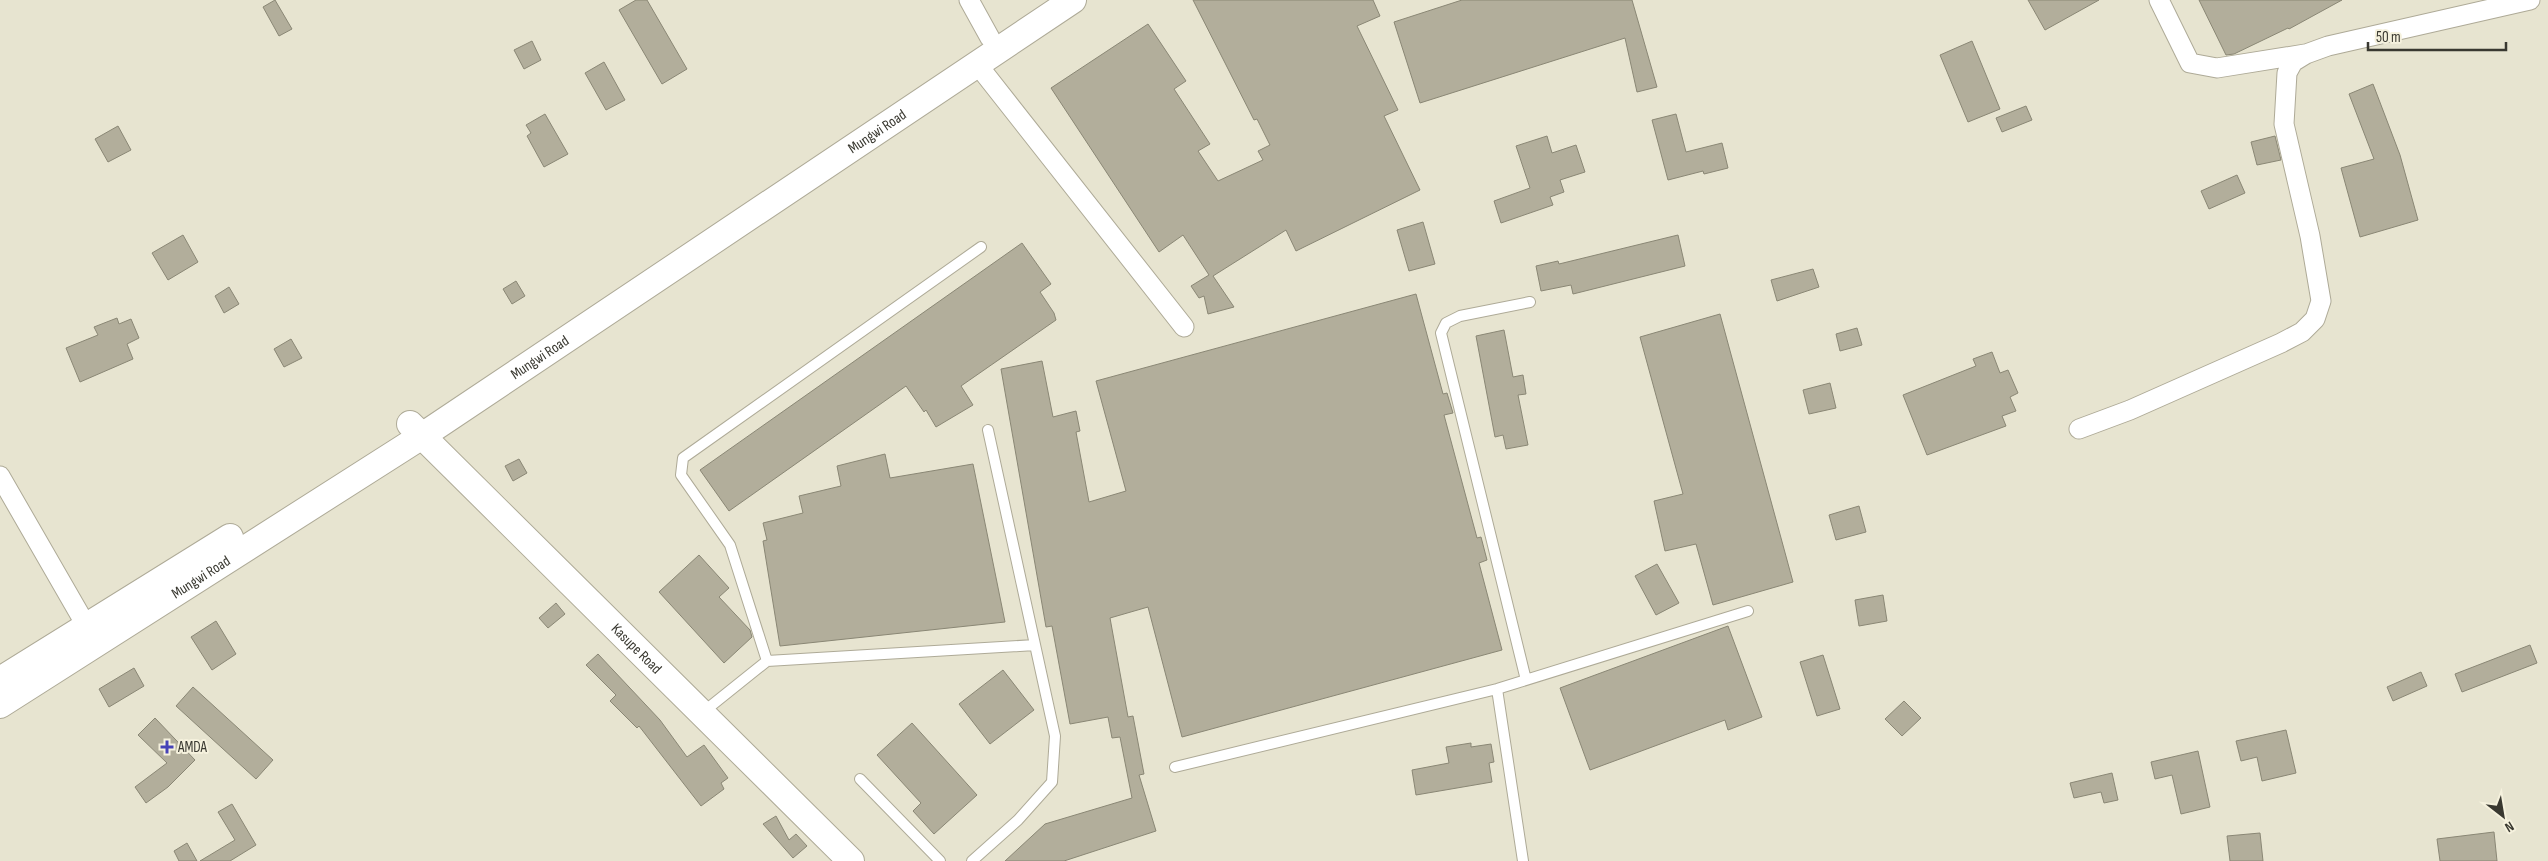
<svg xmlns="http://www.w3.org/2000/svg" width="2548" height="861" font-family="'Sofia Sans Condensed',sans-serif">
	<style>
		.building { fill: #b2ae9b; stroke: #8a8775 }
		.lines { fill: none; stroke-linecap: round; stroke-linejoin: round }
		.lane-casing { stroke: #aeaa97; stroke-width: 12 }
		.street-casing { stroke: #aeaa97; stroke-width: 21 }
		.secondary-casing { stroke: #aeaa97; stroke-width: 28 }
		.lane { stroke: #fff; stroke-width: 10 }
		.street { stroke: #fff; stroke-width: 19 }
		.secondary { stroke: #fff; stroke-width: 26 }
		.poi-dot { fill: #4642b7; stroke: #f5f1dd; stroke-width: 2 }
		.labels { text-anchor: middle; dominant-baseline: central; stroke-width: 4; stroke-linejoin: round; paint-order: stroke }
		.street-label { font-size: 15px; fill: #393830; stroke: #f5f1dd }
		.poi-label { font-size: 15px; fill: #393830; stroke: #f5f1dd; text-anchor: start }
	</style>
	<rect width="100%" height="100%" fill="#e7e4d0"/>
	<!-- building -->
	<path class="building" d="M275,0L292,29L279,36L263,7Z
		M636,0H647L687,69L662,84L619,10Z
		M1193,0H1373L1380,16L1357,26L1398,110L1384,116L1420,190L1296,251L1286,230L1213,276L1234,307L1208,314L1204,296L1199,298L1191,286L1209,275L1183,235L1159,252L1051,88L1148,24L1186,81L1174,89L1210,144L1198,151L1218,181L1263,160L1258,151L1270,145L1257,119L1254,120Z
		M1462,0H1632L1657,87L1637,92L1625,38L1420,103L1394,22Z
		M2028,0H2099L2045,30Z
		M2199,0H2342L2289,29L2288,28L2234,54L2226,55Z
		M532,41L541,60L524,69L514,50Z
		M1972,41L2000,109L1968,122L1940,55Z
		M604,62L625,100L606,110L585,73Z
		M2373,84L2400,155L2418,220L2360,237L2341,168L2374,159L2349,94Z
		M2026,106L2032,120L2002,132L1996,118Z
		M545,114L568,154L544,167L527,136L531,133L526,125Z
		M1676,114L1686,152L1722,143L1728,168L1704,174L1703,171L1668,180L1652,120Z
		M118,126L131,150L108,162L95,139Z
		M1547,136L1552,153L1576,145L1585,172L1560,180L1564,192L1550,197L1553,205L1501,223L1494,201L1530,188L1516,146Z
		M2275,136L2281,160L2257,165L2251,142Z
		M2237,175L2245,193L2209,209L2201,191Z
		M1423,222L1435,264L1409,271L1397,230Z
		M183,235L198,262L168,280L152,253Z
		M1678,235L1685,266L1573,294L1571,285L1541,291L1536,266L1558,261L1559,264Z
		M1022,243L1051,284L1040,292L1054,313L1056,320L961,386L973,405L936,427L926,410L924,412L906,386L729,511L700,470Z
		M1813,269L1819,287L1777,301L1771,280Z
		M516,281L525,296L512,304L503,289Z
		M229,287L239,304L224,313L215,296Z
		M1416,294L1443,394L1447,393L1453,413L1444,415L1477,538L1481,537L1487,560L1479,563L1502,650L1182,737L1148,607L1110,618L1128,717L1133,716L1144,774L1139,775L1156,831L1064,861H1005L1045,824L1132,798L1120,737L1112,738L1108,717L1070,724L1052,626L1046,627L1001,369L1042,361L1053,417L1076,411L1080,431L1076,432L1089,502L1126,491L1096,381Z
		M1720,314L1793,582L1713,605L1696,544L1665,551L1654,501L1683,494L1640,337Z
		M117,318L119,324L131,319L139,338L127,344L133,359L80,382L66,348L98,335L94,327Z
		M1857,328L1862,345L1840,351L1836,334Z
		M1504,330L1513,377L1523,375L1526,394L1518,395L1528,445L1506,449L1503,435L1495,437L1476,336Z
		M291,339L302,358L284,367L274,349Z
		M1992,352L2000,373L2008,370L2018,393L2010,397L2016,411L2002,416L2006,426L1927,455L1903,395L1976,366L1973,359Z
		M1830,383L1836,408L1809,414L1803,390Z
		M885,454L890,478L973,464L1005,622L780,646L763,541L767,540L763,523L803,513L799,496L841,486L837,466Z
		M519,459L527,473L513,481L505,466Z
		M1859,506L1866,532L1836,540L1829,515Z
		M699,555L729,588L719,597L750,630L752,637L724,663L659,592Z
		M1657,564L1679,603L1656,615L1635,576Z
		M1883,595L1887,621L1859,626L1855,600Z
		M556,603L565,614L548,628L539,618Z
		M216,621L236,654L212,670L191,637Z
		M1728,626L1762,717L1728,730L1725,720L1590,770L1560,688Z
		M2530,645L2537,663L2462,692L2455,674Z
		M598,654L660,720L687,757L704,745L728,778L721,783L724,789L701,806L639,726L637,728L610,701L616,695L586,665Z
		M1823,655L1840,709L1817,716L1800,662Z
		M134,668L144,686L109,707L99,689Z
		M1003,670L1034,710L990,744L959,704Z
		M2421,672L2427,686L2393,701L2387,687Z
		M193,687L273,760L256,779L176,706Z
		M1904,701L1921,718L1902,736L1885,719Z
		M155,718L195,760L168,787L146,803L135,787L167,763L138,735Z
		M912,723L977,795L934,834L913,811L921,803L877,755Z
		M2286,730L2296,773L2262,781L2257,757L2241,761L2236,741Z
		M1471,743V747L1491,744L1494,762L1489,763L1492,782L1416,795L1412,770L1449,763L1446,747Z
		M2198,751L2210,807L2181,814L2172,775L2155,779L2151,762Z
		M2112,773L2118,800L2104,803L2101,792L2074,798L2070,783Z
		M232,804L256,845L230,861H200L235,840L218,812Z
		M776,816L789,840L796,834L807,846L793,858L763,824Z
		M2494,832L2497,861H2440L2437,839Z
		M2260,833L2263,861H2230L2227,836Z
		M187,843L197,861H179L174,851Z"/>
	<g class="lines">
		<!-- lane casing -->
		<g class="lane-casing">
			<path id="lane" d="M767,661L730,545L681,475L683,458L981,247
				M1526,680L1441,333L1446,323L1460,316L1530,302
				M1497,689L1523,861
				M702,713L767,661L1035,645
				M1175,767L1497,689L1748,611
				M860,779L940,861
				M972,861L1018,820L1052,782L1055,736L988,430"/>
		</g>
		<!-- street casing -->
		<g class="street-casing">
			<path id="street" d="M969,0L990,38
				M2159,0L2190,63L2217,68L2305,54
				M977,64L1184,327
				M2079,429L2130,410L2281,343L2302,332L2315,319L2321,301L2310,236L2284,124L2287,73L2293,62L2306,54L2328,46L2530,0
				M0,476L87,627"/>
		</g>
		<!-- secondary casing -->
		<g class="secondary-casing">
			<g id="secondary">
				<path id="s1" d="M410,424L851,861"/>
				<path d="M0,680L230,537"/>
				<path id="s2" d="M0,705L422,436L1073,0"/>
			</g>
		</g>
		<!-- lane -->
		<use href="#lane" class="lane"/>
		<!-- street -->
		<use href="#street" class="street"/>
		<!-- secondary -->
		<use href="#secondary" class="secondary"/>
	</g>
	<!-- markers -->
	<path class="poi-dot" d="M164.5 739.5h5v5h5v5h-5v5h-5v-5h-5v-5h5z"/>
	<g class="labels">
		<!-- street labels -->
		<g class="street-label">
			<text stroke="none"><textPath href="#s2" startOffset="1048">Mungwi Road</textPath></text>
			<text stroke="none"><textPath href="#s2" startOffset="642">Mungwi Road</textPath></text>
			<text stroke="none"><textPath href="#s2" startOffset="238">Mungwi Road</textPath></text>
			<text stroke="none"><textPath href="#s1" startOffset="319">Kasupe Road</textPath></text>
		</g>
		<!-- poi labels -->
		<g class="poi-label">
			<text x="178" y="747">AMDA</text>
		</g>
	</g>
	<!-- north arrow -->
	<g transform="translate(2503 816) rotate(149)" stroke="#f5f1dd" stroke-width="4" paint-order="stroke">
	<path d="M0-4L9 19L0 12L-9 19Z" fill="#393830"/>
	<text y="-8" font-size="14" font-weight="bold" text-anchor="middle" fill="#393830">N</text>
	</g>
	<!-- scale -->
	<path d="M2368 42v8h138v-8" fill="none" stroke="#393830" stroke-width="2.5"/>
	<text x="2376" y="42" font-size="15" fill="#393830" stroke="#f5f1dd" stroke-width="4" paint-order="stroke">50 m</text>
</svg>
